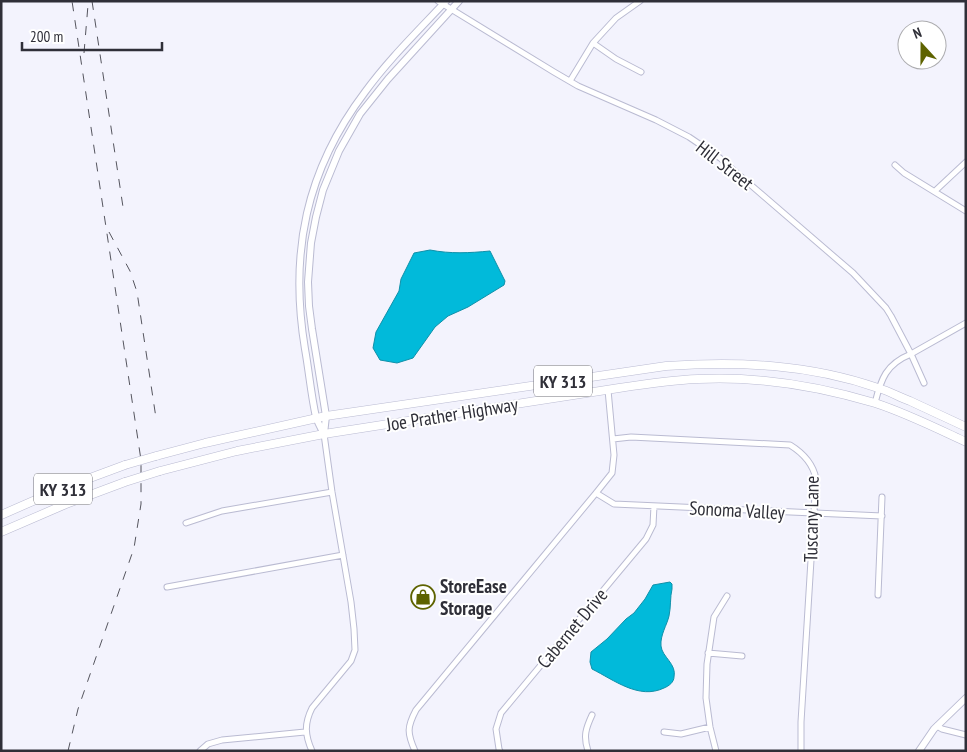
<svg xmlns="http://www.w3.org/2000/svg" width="967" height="752" font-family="'PT Sans Narrow',sans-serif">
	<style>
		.water { fill: #01bada; stroke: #0f90a9 }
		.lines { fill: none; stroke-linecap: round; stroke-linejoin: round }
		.minor-casing { stroke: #babbd2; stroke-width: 7 }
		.major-casing { stroke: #babbd2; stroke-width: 8 }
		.highway-casing { stroke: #babbd2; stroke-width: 9 }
		.minor { stroke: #fff; stroke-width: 5 }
		.major { stroke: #fff; stroke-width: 6 }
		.highway { stroke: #fff; stroke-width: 8 }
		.rail { stroke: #55555e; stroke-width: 1; stroke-dasharray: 9 9; stroke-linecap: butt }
		.highway-bridge-casing { stroke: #babbd2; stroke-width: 9; stroke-linecap: butt }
		.highway-bridge { stroke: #fff; stroke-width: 8 }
		.labels { text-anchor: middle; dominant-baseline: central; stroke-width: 4; stroke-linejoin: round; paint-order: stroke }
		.shield { fill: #fff; stroke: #6d6d74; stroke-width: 1 }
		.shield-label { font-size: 18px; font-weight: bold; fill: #2f2f38 }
		.street-label { font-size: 19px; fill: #2f2f38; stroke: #fff }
		.poi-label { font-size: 19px; font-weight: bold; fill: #2f2f38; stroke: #fff; text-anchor: start }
	</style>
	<rect width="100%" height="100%" fill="#f3f3fd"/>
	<!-- water -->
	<path class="water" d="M430,250C451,254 469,253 490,251L505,281L504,285L468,307L448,316L435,327L413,358L397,363L380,360L373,348L376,332L399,291L401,279L414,253Z
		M670,582L672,584V589C670,597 671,607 669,616C667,625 660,635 661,646C662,657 677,664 674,677C674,682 669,686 664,688C639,700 614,680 592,669L590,662L591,652L607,639L626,619L634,613L645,599L653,585Z"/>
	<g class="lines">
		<!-- minor casing -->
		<g class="minor-casing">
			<path id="minor" d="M438,1L554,72L578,86L656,120L689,137L720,158L738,174L853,273L886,308L891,316L911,354C886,364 881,379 875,403
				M593,43L616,59L641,72
				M570,81L593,43L616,18L640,1
				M895,165L904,173L966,211
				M935,191L966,162
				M924,383L911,354L966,323
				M613,439L631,437L790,445C803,453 813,463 816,479L801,722V751
				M596,493L614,504L882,516
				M186,523L222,511L332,492
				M167,587L343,555
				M878,595L882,497
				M708,653L742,656
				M937,726L942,729L966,735
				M664,732L681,734L710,727
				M200,751L208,744L222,740L305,732
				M312,751C305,735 304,724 312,708L351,661L355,650L354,629L351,602L332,492L324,434
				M415,751C407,733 407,727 416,710L596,493L612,473L614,455L608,390
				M500,751L499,749L496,729L501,713L646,539L653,525L654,506
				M588,751C583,736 586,728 592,715
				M716,751L710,727L706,698L707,664L714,617L727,596"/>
		</g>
		<!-- major casing -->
		<g class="major-casing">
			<path id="major" d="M324,434L326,416L312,329L309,306L308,282L311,243L316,217L323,190L339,151L360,114L388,79L459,1
				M324,434C321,428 318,423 316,417C311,395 309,371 305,349C289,253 306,170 365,92C389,59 418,31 446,1
				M919,751L934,729L966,698"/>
		</g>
		<!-- highway casing -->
		<g class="highway-casing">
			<path id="highway" d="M156,456L205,443L326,416L666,366C738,361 809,364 878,388C889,391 899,397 910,401C929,410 947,418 966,427
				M160,471L237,451L324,434L619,388C645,384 672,380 698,379C758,376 818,386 875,403C906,413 936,428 966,442
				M1,515L63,488L125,465
				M1,532L66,504L125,482"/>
		</g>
		<!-- minor -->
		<use href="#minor" class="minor"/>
		<!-- major -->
		<use href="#major" class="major"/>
		<!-- highway -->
		<use href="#highway" class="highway"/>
		<!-- rail -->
		<path class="rail" d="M92,1L123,207
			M84,53L88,5
			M109,232L130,271L137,292L156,418
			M68,751L78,709L134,548L141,504V460L72,1"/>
		<!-- highway-bridge casing -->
		<g class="highway-bridge-casing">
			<path id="highway-bridge" d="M125,465L156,456
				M125,482L160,471"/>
		</g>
		<!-- highway-bridge -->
		<use href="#highway-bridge" class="highway-bridge"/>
	</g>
	<!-- icons -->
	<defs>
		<g id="shop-ring" transform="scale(1.25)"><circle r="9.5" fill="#fff" stroke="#5e6300" stroke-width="1.5"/><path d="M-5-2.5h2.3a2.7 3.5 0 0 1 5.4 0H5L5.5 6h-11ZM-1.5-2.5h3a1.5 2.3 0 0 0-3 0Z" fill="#5e6300"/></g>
	</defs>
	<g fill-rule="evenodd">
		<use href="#shop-ring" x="423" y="597"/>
	</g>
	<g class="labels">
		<!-- shield labels -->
		<g class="shield">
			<rect x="534" y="365.5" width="58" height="31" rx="4"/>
			<rect x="34" y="473.5" width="58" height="31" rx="4"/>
		</g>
		<g class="shield-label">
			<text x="563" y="381">KY 313</text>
			<text x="63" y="489">KY 313</text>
		</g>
		<!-- street labels -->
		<g class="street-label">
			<text transform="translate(725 165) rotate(38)">Hill Street</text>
			<text transform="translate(452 414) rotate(-9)">Joe Prather Highway</text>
			<text transform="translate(737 510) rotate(3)">Sonoma Valley</text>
			<text transform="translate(811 519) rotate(-89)">Tuscany Lane</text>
			<text transform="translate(572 628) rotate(-50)">Cabernet Drive</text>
		</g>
		<!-- poi labels -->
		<g class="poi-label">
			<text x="440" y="586">StoreEase<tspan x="440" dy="22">Storage</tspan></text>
		</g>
	</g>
	<!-- border -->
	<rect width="967" height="752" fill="none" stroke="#2f2f38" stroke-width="5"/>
	<!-- north arrow -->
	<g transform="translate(922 45) rotate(339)"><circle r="24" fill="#ffffff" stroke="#acacaf"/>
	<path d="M0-4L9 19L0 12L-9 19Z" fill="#5e6300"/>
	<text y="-8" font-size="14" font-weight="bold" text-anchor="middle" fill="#2f2f38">N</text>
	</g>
	<!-- scale -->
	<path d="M22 42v8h140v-8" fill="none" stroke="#2f2f38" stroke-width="2.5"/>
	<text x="30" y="42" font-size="15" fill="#2f2f38" stroke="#ffffff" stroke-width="4" paint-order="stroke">200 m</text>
</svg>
